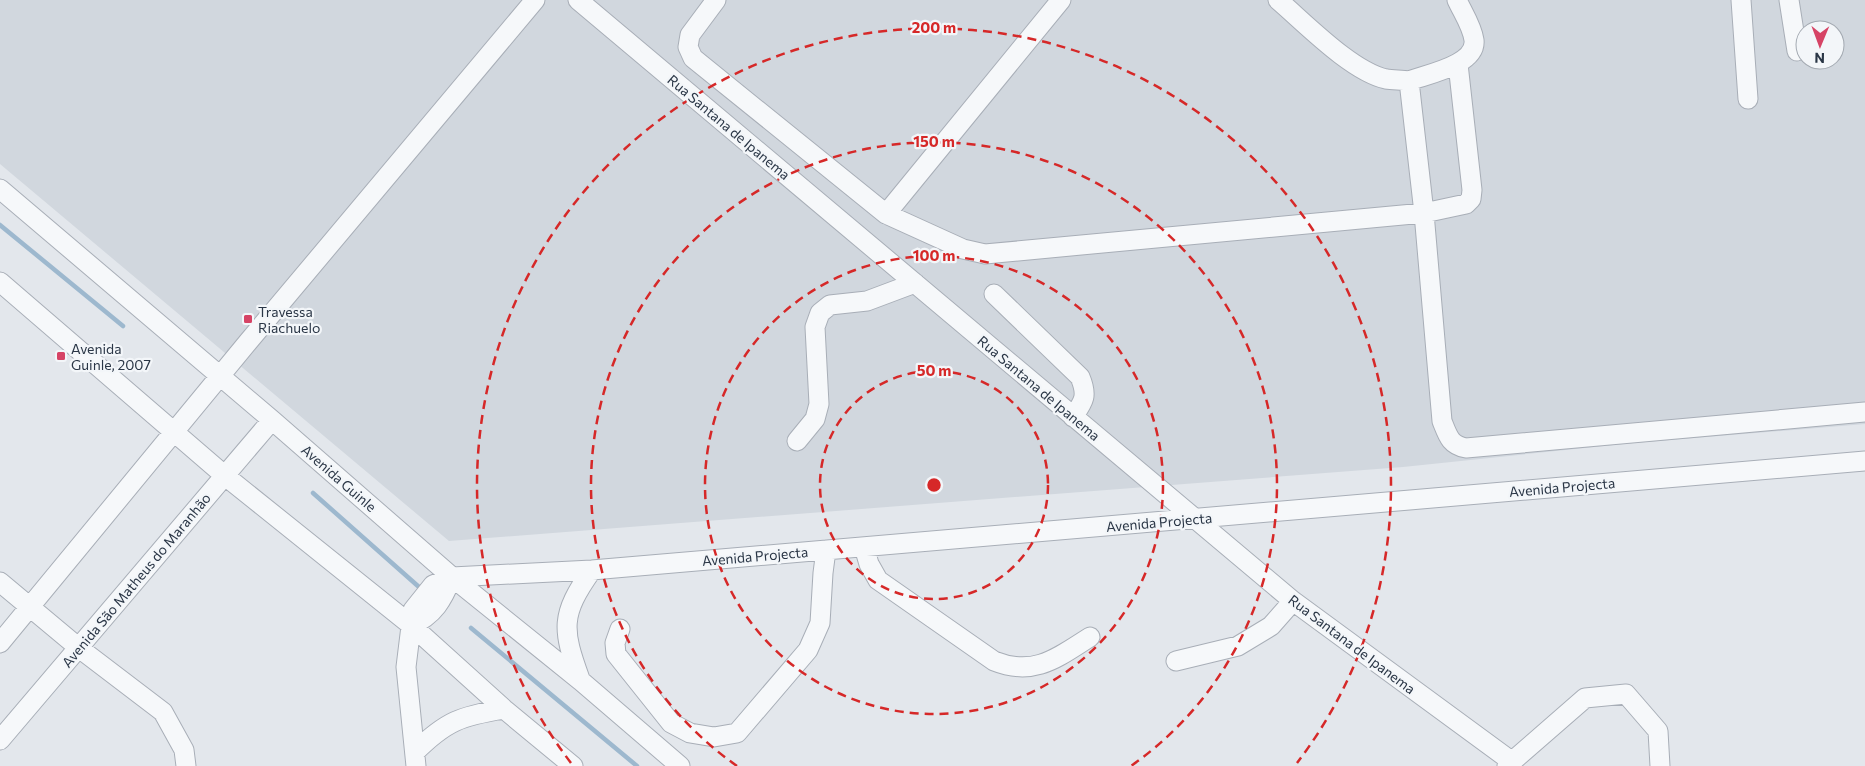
<svg xmlns="http://www.w3.org/2000/svg" width="1865" height="766" font-family="Commissioner,sans-serif">
	<style>
		.built { fill: #d1d7de; fill-rule: evenodd }
		.lines { fill: none; stroke-linecap: round; stroke-linejoin: round }
		.stream { stroke: #9db8ce; stroke-width: 4.5 }
		.minor-casing { stroke: #a8aeb7; stroke-width: 21 }
		.minor { stroke: #f6f8fa; stroke-width: 19 }
		.ring { fill: none; stroke: #d62828; stroke-width: 2.5; stroke-dasharray: 9 6 }
		.poi-dot { fill: #d64365; stroke: #f3f6f9; stroke-width: 2 }
		.labels { text-anchor: middle; dominant-baseline: central; stroke-width: 4.5; stroke-linejoin: round; paint-order: stroke }
		.street-label { font-size: 14px; fill: #2a3646; stroke: #f3f6f9 }
		.poi-label { font-size: 14px; fill: #2a3646; stroke: #f3f6f9; text-anchor: start }
		.centre { fill: #d62828; stroke: #f3f6f9; stroke-width: 2.5 }
		.ring-label { font-size: 15px; text-anchor: middle; font-weight: bold; fill: #d62828; stroke: #f3f6f9; stroke-width: 4.5; stroke-linejoin: round; paint-order: stroke }
	</style>
	<rect width="100%" height="100%" fill="#e3e7ec"/>
	<!-- built -->
	<path class="built" d="M0,0H1865V424L1633,443L1403,467L449,541L0,164ZM1805,30H1835V60H1805Z"/>
	<g class="lines">
		<!-- stream -->
		<path class="stream" d="M0,225L123,326
			M313,493L419,587
			M471,628L637,766"/>
		<!-- minor casing -->
		<g class="minor-casing">
			<path id="minor" d="M578,0L1293,601L1511,761
				M716,0L690,35L688,47L693,58L886,214L963,249L985,254L1424,213L1466,204L1471,199L1472,190L1458,64
				M1278,0C1305,23 1351,71 1386,79C1393,80 1401,80 1409,81
				M1457,0C1463,13 1472,26 1474,40C1477,65 1427,74 1409,81L1424,213L1442,421C1448,436 1450,445 1466,448L1865,412
				M1741,0L1748,99
				M1789,0L1797,51
				M0,189L272,420L452,577L581,681L680,766
				M886,214L1061,0
				M0,282L224,475L411,625L504,709L573,766
				M994,294L1080,377C1088,396 1084,401 1073,417
				M797,441L815,419L819,404L815,327L820,313L830,305L867,301L915,283
				M864,547L869,564L878,580L994,661C1034,677 1057,658 1090,637
				M0,582L79,648L163,712L184,750L186,766
				M411,625C434,616 443,599 452,577
				M620,629L615,643L616,654L671,723L690,733L714,737L737,733L808,650L820,623L823,573L826,550
				M0,643L248,342L535,0
				M1176,661L1238,646L1271,626L1293,601
				M580,679C562,629 560,615 592,570
				M0,740L272,420
				M415,752C446,721 461,716 504,709
				M416,766L406,667L413,610L433,585L452,577L592,570L1865,461
				M1507,766L1585,698L1626,694L1658,731L1660,766"/>
		</g>
		<!-- minor -->
		<use href="#minor" class="minor"/>
	</g>
	<!-- distance rings -->
	<g class="ring">
		<circle cx="934" cy="485" r="114"/>
		<circle cx="934" cy="485" r="229"/>
		<path d="M737 766A343 343 0 1 1 1131 766"/>
		<path d="M571 763A457 457 0 1 1 1297 763"/>
	</g>
	<!-- markers -->
	<g class="poi-dot">
		<rect x="243" y="314" width="10" height="10" rx="2.5"/>
		<rect x="56" y="351" width="10" height="10" rx="2.5"/>
	</g>
	<g class="labels">
		<!-- street labels -->
		<g class="street-label">
			<text transform="translate(729 127) rotate(40)">Rua Santana de Ipanema</text>
			<text transform="translate(1039 388) rotate(40)">Rua Santana de Ipanema</text>
			<text transform="translate(339 478) rotate(41)">Avenida Guinle</text>
			<text transform="translate(1562 487) rotate(-5)">Avenida Projecta</text>
			<text transform="translate(1159 522) rotate(-5)">Avenida Projecta</text>
			<text transform="translate(755 556) rotate(-5)">Avenida Projecta</text>
			<text transform="translate(136 580) rotate(-50)">Avenida São Matheus do Maranhão</text>
			<text transform="translate(1352 644) rotate(37)">Rua Santana de Ipanema</text>
		</g>
		<!-- poi labels -->
		<g class="poi-label">
			<text x="258" y="311">Travessa<tspan x="258" dy="16">Riachuelo</tspan></text>
			<text x="71" y="348">Avenida<tspan x="71" dy="16">Guinle, 2007</tspan></text>
		</g>
	</g>
	<circle cx="934" cy="485" r="8" class="centre"/>
	<g class="ring-label">
		<text x="934" y="33">200 m</text>
		<text x="934" y="147">150 m</text>
		<text x="934" y="261">100 m</text>
		<text x="934" y="376">50 m</text>
	</g>
	<!-- north arrow -->
	<g transform="translate(1820 45) rotate(181)"><circle r="24" fill="#f3f6f9" stroke="#a3a9b1"/>
	<path d="M0-4L9 19L0 12L-9 19Z" fill="#d64365"/>
	<text y="-8" font-size="14" font-weight="bold" text-anchor="middle" fill="#2a3646">N</text>
	</g>
</svg>
